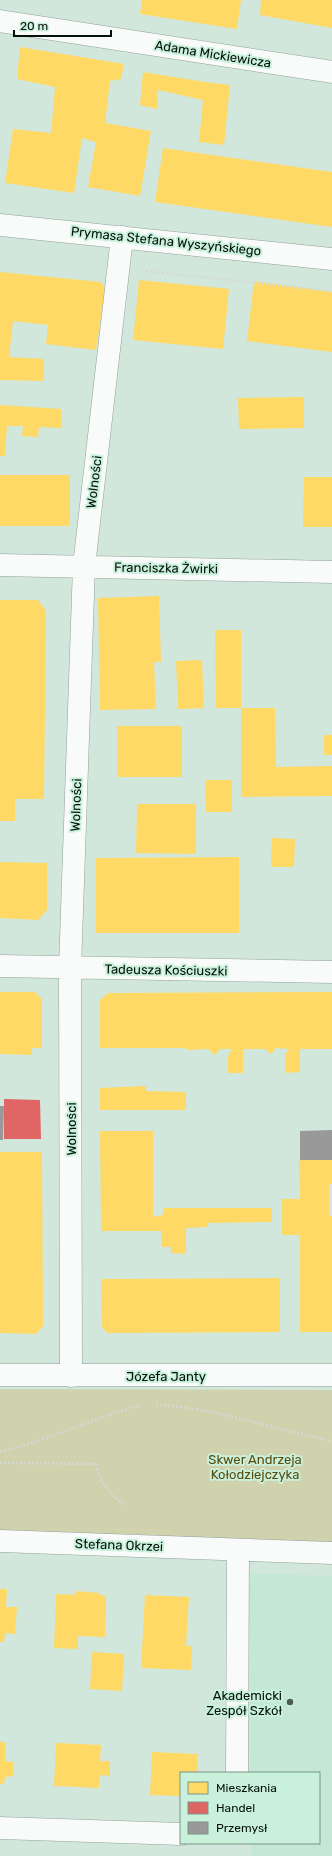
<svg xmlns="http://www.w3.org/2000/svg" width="332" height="1856" font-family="Rubik,sans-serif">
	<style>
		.built { fill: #c4e8d5 }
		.green { fill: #cfd2ad }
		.homes { fill: #ffd966 }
		.shops { fill: #e06666 }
		.industry { fill: #999 }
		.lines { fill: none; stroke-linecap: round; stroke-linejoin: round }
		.minor-casing { stroke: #91a198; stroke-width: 23 }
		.path { stroke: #d3d9d6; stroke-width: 2.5; stroke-dasharray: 2 2; stroke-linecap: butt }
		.minor { stroke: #f8fbfa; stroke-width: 22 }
		.poi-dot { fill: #4c5b53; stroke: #c9f0db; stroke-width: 1.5 }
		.labels { text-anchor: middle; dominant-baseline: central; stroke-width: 4; stroke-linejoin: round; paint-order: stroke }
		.street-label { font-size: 13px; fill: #041009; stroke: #c9f0db }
		.park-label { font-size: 13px; fill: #584b0e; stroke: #c9f0db }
		.poi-label { font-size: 13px; fill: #041009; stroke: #c9f0db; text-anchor: end }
	</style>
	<rect width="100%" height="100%" fill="#d2e7dc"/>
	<!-- built -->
	<path class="built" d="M247,1573L332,1576V1856H252V1843H319V1773H250Z"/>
	<!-- green -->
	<path class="green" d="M0,1389L332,1390V1546L0,1533Z"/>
	<!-- homes -->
	<path class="homes" d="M142,0H241L237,29L140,14Z
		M261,0H332V28L260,15Z
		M20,47L124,64L121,79L110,81L105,123L151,131L140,196L88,187L96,142L82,138L74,193L5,183L13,129L51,133L55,87L17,79Z
		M143,72L205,82L230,85L224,145L199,142L203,100L158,90L157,109L140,105Z
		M163,148L332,172V227L155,202Z
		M0,272L101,282L105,289L96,350L46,344L48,325L13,321L9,357L44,359V381L0,380Z
		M139,280L229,289L223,349L133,340Z
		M254,281L332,292V352L247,341Z
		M304,397V428L239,429L238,398Z
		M0,405L61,409V428L39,427L38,437L22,436L23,426H7L5,456H0Z
		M0,475H70V526H0Z
		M304,477H332V527H303Z
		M159,596L161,662H154L156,709L100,710L98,598Z
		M0,600H38L46,611L44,799H15V821H0Z
		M215,630H241V708H216Z
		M202,660L204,708L178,709L176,661Z
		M241,708H275L276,767L332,766V796L241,797Z
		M117,726H182V777H117Z
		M324,735H332V755H324Z
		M205,780H232V812H206Z
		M137,804H196V854L136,853Z
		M272,838L295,839L294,867H271Z
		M239,857V933H96V858Z
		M0,862L47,863V910L38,920L0,918Z
		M0,992H35L42,999V1048H32V1055L0,1054Z
		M332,992V1049H300V1072L285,1073V1055L289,1049L276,1048L271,1054L265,1049H243V1073H228V1056L232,1049H220L215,1055L208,1049L186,1050V1048H100V1000L108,993Z
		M146,1086V1091L186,1092V1110H100V1088Z
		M100,1131H153V1217L163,1215L164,1208H272V1222L207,1223L208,1227L186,1228V1254L171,1253V1247H162L161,1231H101Z
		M0,1152H42L43,1326L36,1334L0,1333Z
		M299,1160H332V1184H329V1216H332V1332H300V1235H282V1199H300Z
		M280,1278V1332L107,1333L102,1327L101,1279Z
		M0,1589H7L6,1607H17L15,1634L5,1633L4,1642H0Z
		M76,1591L99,1593V1595L106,1596L105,1637L78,1636V1649L54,1648L56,1594L76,1595Z
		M145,1595L189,1597L186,1646H192L191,1670L141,1668Z
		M92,1652L124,1654L122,1691L90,1689Z
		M0,1742H6L5,1761L13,1762V1776L5,1777L4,1784H0Z
		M56,1743L101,1745L100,1761H110V1776L100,1775L99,1788L54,1786Z
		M152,1752L198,1754L197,1773H181V1796L150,1795Z"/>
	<!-- shops -->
	<path class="shops" d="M4,1099L40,1100L41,1139H4Z"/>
	<!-- industry -->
	<path class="industry" d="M0,1106H4L3,1140H0Z
		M332,1130V1160H300V1131Z"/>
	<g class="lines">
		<!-- minor casing -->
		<g class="minor-casing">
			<path id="minor" d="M0,21L332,72
				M0,225L332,259
				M0,565L332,572
				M0,966L332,972
				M0,1375H332
				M71,1376L70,968L84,566L122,237
				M0,1541L332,1553
				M237,1773L238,1550
				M0,1828L181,1834"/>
		</g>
		<!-- path -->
		<path class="path" d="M146,271L332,291
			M156,1405C217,1408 273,1429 332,1441
			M0,1452C48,1440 92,1419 140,1405
			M0,1463L96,1464C101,1486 108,1491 124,1505"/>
		<!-- minor -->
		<use href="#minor" class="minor"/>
	</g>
	<!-- markers -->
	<circle class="poi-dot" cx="290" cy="1702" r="4"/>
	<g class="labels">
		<!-- street labels -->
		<g class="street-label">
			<text transform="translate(213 54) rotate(9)">Adama Mickiewicza</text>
			<text transform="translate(166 241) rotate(6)">Prymasa Stefana Wyszyńskiego</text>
			<text transform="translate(94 482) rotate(-83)">Wolności</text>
			<text transform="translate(166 568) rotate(1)">Franciszka Żwirki</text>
			<text transform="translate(76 805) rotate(-88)">Wolności</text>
			<text transform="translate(166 970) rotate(1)">Tadeusza Kościuszki</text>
			<text transform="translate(71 1129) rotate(-90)">Wolności</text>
			<text x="166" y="1376">Józefa Janty</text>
			<text transform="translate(119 1545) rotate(2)">Stefana Okrzei</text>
		</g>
		<!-- park labels -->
		<g class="park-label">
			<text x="255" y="1459">Skwer Andrzeja<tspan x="255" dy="15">Kołodziejczyka</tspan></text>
		</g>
		<!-- poi labels -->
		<g class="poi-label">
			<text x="282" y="1695">Akademicki<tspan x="282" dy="15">Zespół Szkół</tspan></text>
		</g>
	</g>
	<!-- legend -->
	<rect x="180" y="1772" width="140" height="72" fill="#c9f0db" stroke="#7a9687"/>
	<rect x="188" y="1782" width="20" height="12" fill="#ffd966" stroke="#7a9687"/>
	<text x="216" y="1792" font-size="12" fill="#041009">Mieszkania</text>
	<rect x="188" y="1802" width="20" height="12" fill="#e06666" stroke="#7a9687"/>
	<text x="216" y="1812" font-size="12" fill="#041009">Handel</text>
	<rect x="188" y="1822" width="20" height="12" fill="#999999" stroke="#7a9687"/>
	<text x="216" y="1832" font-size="12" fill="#041009">Przemysł</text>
	<!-- scale -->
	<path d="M14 30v6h97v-6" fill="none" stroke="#041009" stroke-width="2"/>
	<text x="20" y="30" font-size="12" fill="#041009" stroke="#c9f0db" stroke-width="3" paint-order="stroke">20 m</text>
</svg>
